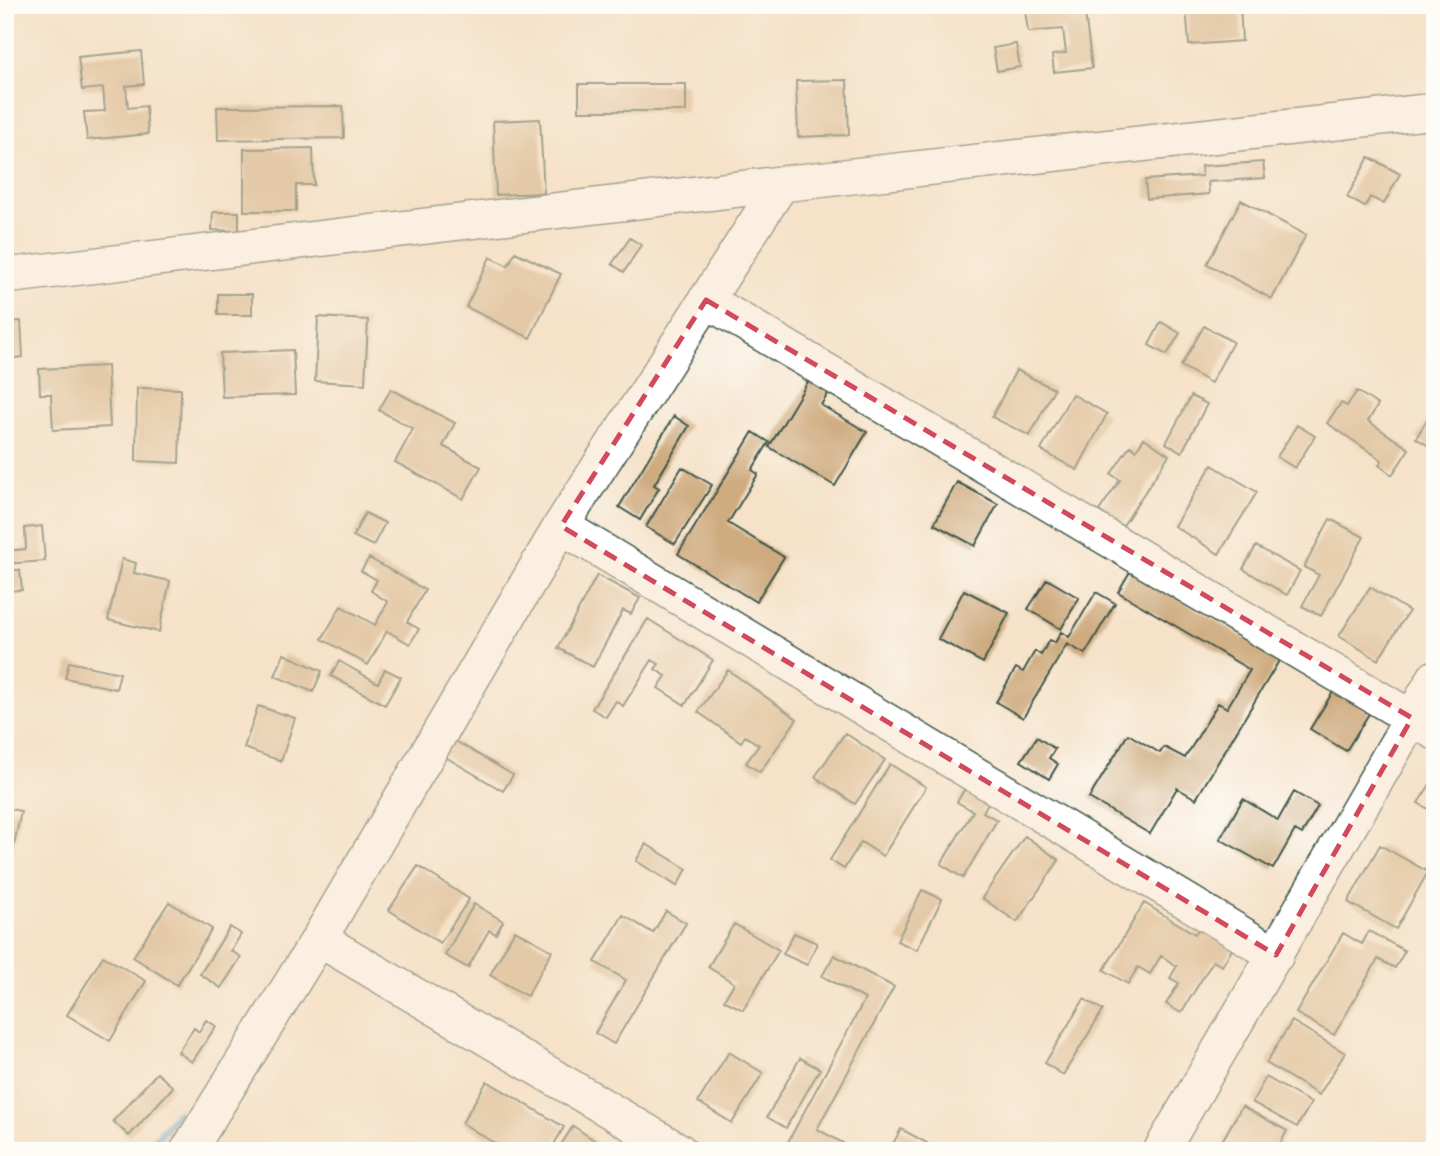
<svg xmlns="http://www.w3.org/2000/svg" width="1440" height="1156" font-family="'IM FELL Double Pica',serif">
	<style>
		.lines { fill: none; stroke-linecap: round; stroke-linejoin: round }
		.stream { stroke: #58a1cf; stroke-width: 8 }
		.building { fill: #cfac80 }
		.minor-casing { stroke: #3f564a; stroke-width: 38 }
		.minor { stroke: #fff; stroke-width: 35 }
		.marked { fill: none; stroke: #d1495b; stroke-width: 5; stroke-dasharray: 14 9; stroke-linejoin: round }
	</style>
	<rect width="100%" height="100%" fill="#fdfcf7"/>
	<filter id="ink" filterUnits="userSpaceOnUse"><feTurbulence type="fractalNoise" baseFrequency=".0143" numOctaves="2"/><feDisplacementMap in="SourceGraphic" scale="14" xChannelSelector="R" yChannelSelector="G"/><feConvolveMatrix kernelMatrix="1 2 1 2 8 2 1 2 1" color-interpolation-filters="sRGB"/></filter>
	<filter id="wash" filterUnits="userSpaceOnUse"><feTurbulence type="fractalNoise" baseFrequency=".00686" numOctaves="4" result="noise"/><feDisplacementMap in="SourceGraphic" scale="28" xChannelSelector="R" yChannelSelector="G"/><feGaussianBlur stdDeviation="1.57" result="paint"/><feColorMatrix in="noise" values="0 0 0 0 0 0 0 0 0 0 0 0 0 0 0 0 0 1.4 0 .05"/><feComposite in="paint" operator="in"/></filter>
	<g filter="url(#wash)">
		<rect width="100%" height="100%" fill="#f5e2c9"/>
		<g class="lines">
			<!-- stream -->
			<path class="stream" d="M146,1151L178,1113"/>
		</g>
		<g id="blocks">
			<!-- building -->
			<path class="building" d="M1053,5H1084L1092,68L1054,72L1052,55L1066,53L1063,29L1028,32L1025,9Z
				M1186,5H1240L1242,41L1189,45Z
				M1016,44L1020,67L997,71L993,48Z
				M141,51L144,84L126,86L128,108L146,106L148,134L87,140L84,112L105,111L103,88L82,90L78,57Z
				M847,80L849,135L798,137L796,81Z
				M579,84H686V111H579Z
				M343,106L344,138L218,140L217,107Z
				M540,119L544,193L496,195L493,121Z
				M313,148L314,185H296V211H244V149Z
				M1369,157L1400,174L1384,204L1370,197L1365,207L1347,197Z
				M1263,162L1265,178L1208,182L1209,194L1147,199L1145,180L1202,176L1201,166Z
				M1241,200L1306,235L1272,299L1207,264Z
				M213,212H239V231L212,230Z
				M630,238L641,245L624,272L612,264Z
				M515,252L561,274L530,338L466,307L490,257L508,266Z
				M218,294H252V315H218Z
				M318,317L368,320L365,384L315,381Z
				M21,321L23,357L5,359V322Z
				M1161,322L1180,333L1167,355L1149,345Z
				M1204,326L1233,342L1211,383L1181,366Z
				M293,350L295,395L222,397L220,353Z
				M107,366L110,427L53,430L51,394H40L39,369Z
				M1016,370L1054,389L1030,436L992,417Z
				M809,380L829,392L821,405L867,432L835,486L769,447Z
				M137,388L181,389L179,463L136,461Z
				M391,389L455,423L443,446L481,467L463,499L395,462L413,429L379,410Z
				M1357,391L1378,405L1368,421L1409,449L1392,475L1379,465L1382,460L1327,423L1341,403L1347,406Z
				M1072,394L1107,414L1077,470L1041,450Z
				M1191,396L1207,404L1182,452L1166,443Z
				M1435,407V450L1416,438Z
				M674,416L689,426L654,485L659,488L640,520L619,507Z
				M1297,425L1315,436L1295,468L1277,457Z
				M753,432L769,442L752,470L758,474L728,523L784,557L756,602L678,554Z
				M1144,438L1169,455L1122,527L1099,511L1120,480L1111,474L1130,446L1136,450Z
				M1212,465L1257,492L1219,554L1174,526Z
				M682,467L712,485L675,544L646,527Z
				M957,482L998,504L975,546L934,524Z
				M365,513L385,523L373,546L353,536Z
				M1330,519L1364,537L1321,616L1302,606L1319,575L1304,567Z
				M42,526L45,561L5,564V551L26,549L25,528Z
				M1256,546L1300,571L1287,595L1243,569Z
				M369,558L425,590L407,622L419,629L410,644L387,631L368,665L322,639L341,606L375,625L388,602L371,591L377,580L361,571Z
				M122,559L136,563L134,573L170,581L159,632L108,620Z
				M5,570H20L22,590L5,591Z
				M1131,570L1280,659L1196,799L1177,788L1150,834L1089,798L1128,734L1160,753L1164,747L1185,758L1218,703L1227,708L1250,670L1118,592Z
				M597,575L640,598L631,614L623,610L593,667L558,648Z
				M1047,579L1079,598L1061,629L1028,609Z
				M1370,587L1409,611L1378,660L1339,636Z
				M964,590L1009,613L983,663L938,639Z
				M1096,592L1115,603L1085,654L1067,644L1023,718L996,702L1016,668L1023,672L1035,651L1041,655L1049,640L1055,643L1061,632L1069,637Z
				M648,619L713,660L685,705L658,688L666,676L655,669L659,664L652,660L623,706L616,701L606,717L592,709Z
				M284,654L322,671L313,692L275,676Z
				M339,661L378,683L385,669L401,677L385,705L331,676Z
				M69,662L120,673L116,689L65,678Z
				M728,670L797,719L760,772L746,763L759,745L745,736L741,742L698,712Z
				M1334,690L1370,712L1346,751L1310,729Z
				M258,706L295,718L281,761L244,748Z
				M845,733L885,760L855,804L815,777Z
				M1037,737L1055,749L1049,758L1058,764L1049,779L1021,761Z
				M452,739L513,775L503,791L442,755Z
				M890,764L926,787L883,856L861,842L844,869L830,860Z
				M1435,777V813L1418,803Z
				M966,787L989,801L983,812L997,820L963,878L941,864L973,811L957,802Z
				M1294,792L1318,806L1302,834L1295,830L1273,869L1220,839L1243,799L1278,820Z
				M5,808L21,811L12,855L5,853Z
				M1025,836L1059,860L1017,922L982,898Z
				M646,844L687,869L677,886L636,861Z
				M1380,845L1428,872L1396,929L1348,902Z
				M418,866L469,899L440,943L389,910Z
				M922,890L942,899L917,950L897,941Z
				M169,902L212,929L177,985L133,957Z
				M1144,903L1195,934L1199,928L1233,948L1222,966L1213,961L1181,1013L1166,1004L1179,983L1170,978L1177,966L1161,956L1150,974L1138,967L1128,984L1104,970Z
				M474,904L503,921L496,934L489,930L468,968L445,955Z
				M666,911L686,923L614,1044L595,1033L626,980L595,962L623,915L653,933Z
				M734,924L779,950L743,1010L724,1000L734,983L708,967Z
				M230,927L241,934L231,951L241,957L221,988L200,974Z
				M515,930L552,951L527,996L490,975Z
				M1369,931L1405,951L1395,968L1378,959L1334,1035L1296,1013L1343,933L1362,944Z
				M794,933L817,943L807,965L783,954Z
				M834,955L894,987L817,1129L843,1143L838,1151H783L865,999L822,976Z
				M103,956L146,981L110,1041L67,1015Z
				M1084,999L1103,1010L1063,1075L1045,1063Z
				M206,1020L216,1026L192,1062L178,1052L194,1028L199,1032Z
				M1292,1021L1345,1053L1319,1095L1266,1063Z
				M729,1052L763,1073L732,1123L698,1102Z
				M800,1058L820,1069L786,1128L767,1117Z
				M157,1073L173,1087L129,1136L113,1121Z
				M1266,1077L1311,1103L1297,1127L1252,1102Z
				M487,1081L564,1127L550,1151H507L462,1123Z
				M1242,1106L1287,1131L1276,1151H1239L1222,1141Z
				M573,1126L603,1146L599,1151H557Z
				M901,1129L927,1143L922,1151H889Z"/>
		</g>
	</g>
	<g filter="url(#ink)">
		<use href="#blocks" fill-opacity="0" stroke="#3f564a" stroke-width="2"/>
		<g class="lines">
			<!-- minor casing -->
			<g class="minor-casing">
				<path id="minor" d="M5,276L781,184L1435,111
					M706,300L1435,732
					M561,526L1276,955
					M319,939L679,1151
					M188,1151L319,939L561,526L781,184
					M1161,1151L1435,678"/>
			</g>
			<!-- minor -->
			<use href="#minor" class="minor"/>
		</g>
	</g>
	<!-- marked area -->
	<path d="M0 0H1440V1156H0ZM706,300L1412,718L1276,955L561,526Z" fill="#f5e2c9" fill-opacity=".55" fill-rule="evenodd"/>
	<path class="marked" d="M706,300L1412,718L1276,955L561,526Z"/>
	<!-- margin -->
	<rect width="1440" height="1156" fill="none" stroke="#fdfcf7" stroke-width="28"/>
</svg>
